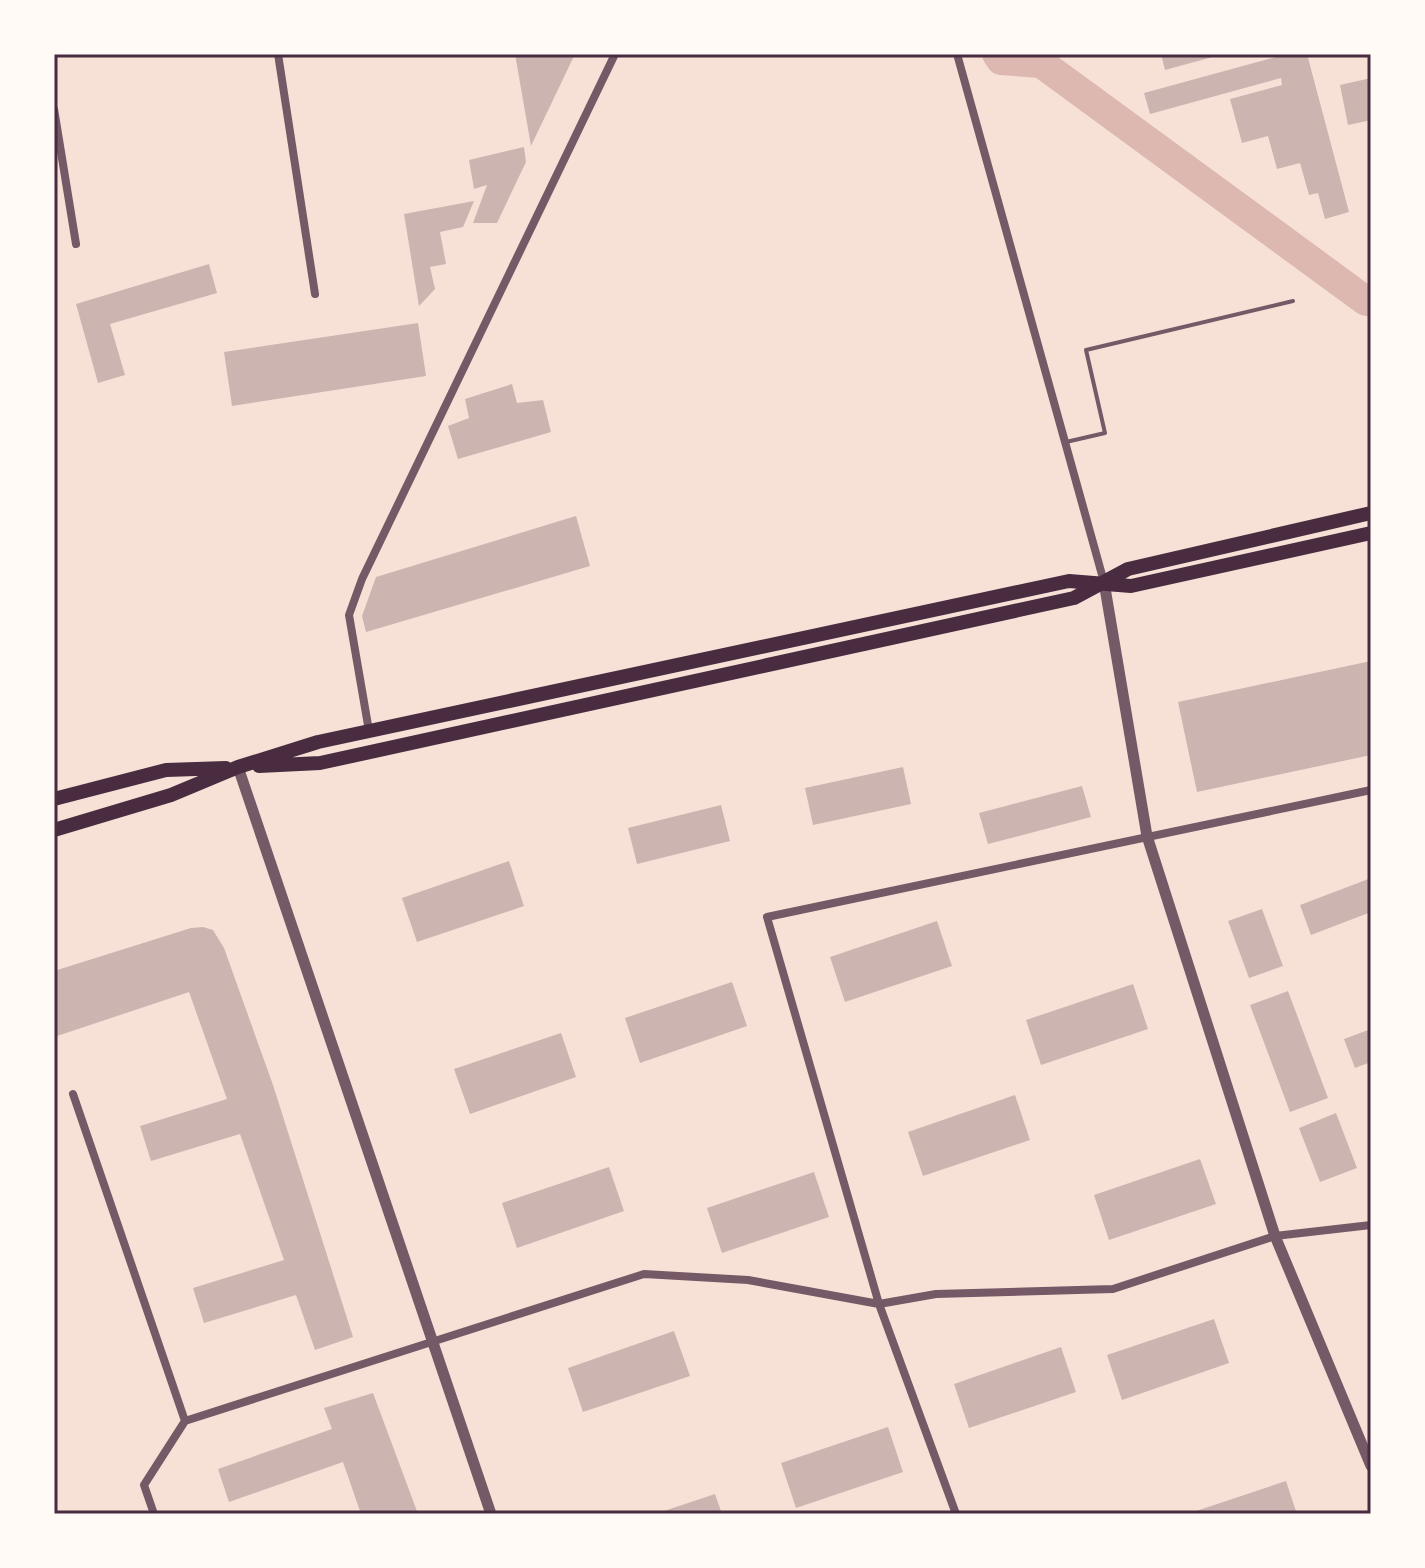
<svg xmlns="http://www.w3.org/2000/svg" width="1425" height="1568" font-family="Signika,sans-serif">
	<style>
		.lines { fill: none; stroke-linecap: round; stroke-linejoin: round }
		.river { stroke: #dcb8b0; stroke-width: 30 }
		.building { fill: #ccb4b1 }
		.service { stroke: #755966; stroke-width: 4 }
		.minor { stroke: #755966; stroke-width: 8 }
		.tertiary { stroke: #755966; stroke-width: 11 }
		.primary { stroke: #4a2c40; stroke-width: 14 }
		.neatline { fill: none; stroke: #4a2c40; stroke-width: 3 }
	</style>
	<rect width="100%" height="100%" fill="#f7e1d7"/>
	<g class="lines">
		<!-- river -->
		<path class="river" d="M997,54L1001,60L1041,63L1366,301"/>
	</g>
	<!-- building -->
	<path class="building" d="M515,54H575L531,146Z
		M1161,54H1220V55L1165,70Z
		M1287,54H1307L1349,212L1325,219L1318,193L1309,195L1300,163L1277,169L1268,136L1242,143L1230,99L1282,85L1281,78L1150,114L1144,93Z
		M1371,78V120L1348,125L1340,85Z
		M524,147L526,162L497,223H473L487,185L474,189L469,160Z
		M474,201L463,227L440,232L446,264L430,267L435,289L419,306L404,214Z
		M209,264L217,293L110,324L125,375L98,383L76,304Z
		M418,323L426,376L232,406L224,352Z
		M512,384L517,403L543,400L551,432L458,459L448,426L469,418L465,399Z
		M576,516L590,566L366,632L362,616L376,577Z
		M1371,661V755L1197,792L1178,702Z
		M903,767L911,804L813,825L805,788Z
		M1082,786L1091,817L988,844L979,813Z
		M721,805L730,841L637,864L628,828Z
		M509,861L524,906L417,942L402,898Z
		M1371,878V912L1311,935L1300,905Z
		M1262,909L1283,966L1249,978L1228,921Z
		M937,921L952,966L845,1002L830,957Z
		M203,927L213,930L224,948L273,1085L353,1337L315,1350L296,1295L204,1323L193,1288L284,1260L240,1134L151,1161L140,1126L227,1099L189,992L54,1037V971L191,928Z
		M732,982L747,1026L640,1063L625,1018Z
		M1133,984L1148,1029L1041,1065L1026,1020Z
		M1288,991L1328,1098L1290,1112L1250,1005Z
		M1371,1029V1062L1355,1068L1344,1039Z
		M561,1033L576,1077L470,1114L454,1069Z
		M1015,1095L1030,1140L923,1176L908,1132Z
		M1336,1113L1357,1168L1320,1182L1299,1128Z
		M1200,1159L1216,1204L1109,1240L1094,1195Z
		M609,1167L624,1211L517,1248L502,1203Z
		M814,1172L829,1217L722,1253L707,1208Z
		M1214,1319L1229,1363L1122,1400L1107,1355Z
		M674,1331L690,1376L583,1412L568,1368Z
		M1061,1347L1076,1392L969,1428L954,1384Z
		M373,1393L418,1514H361L343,1462L229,1502L218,1469L332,1429L324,1408Z
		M888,1427L903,1472L796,1508L781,1463Z
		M1286,1481L1297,1514H1190V1513Z
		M715,1494L722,1514H658V1513Z"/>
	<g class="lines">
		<!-- service -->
		<path class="service" d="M1066,442L1105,433L1086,350L1293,301"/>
		<!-- minor -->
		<path class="minor" d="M278,54L315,294
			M957,54L1104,582
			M54,109L76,244
			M369,731L349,615L362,579L615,54
			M73,1094L185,1421L144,1485L154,1514
			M185,1421L644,1274L748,1280L879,1304L936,1294L1113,1289L1275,1236L1371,1225
			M956,1514L879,1304L767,917L1371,790"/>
		<!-- tertiary -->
		<path class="tertiary" d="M1104,582L1147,836L1275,1236L1371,1466
			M238,767L491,1514"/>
		<!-- primary -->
		<path class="primary" d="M259,766L320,763L1074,598L1128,569L1371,513
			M54,799L166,770L226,768
			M54,830L171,795L238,767L318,742L1069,581L1131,586L1371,533"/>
	</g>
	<!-- border -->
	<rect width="1425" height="1568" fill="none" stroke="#fffaf5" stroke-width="112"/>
	<rect x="56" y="56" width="1313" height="1456" class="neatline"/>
</svg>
